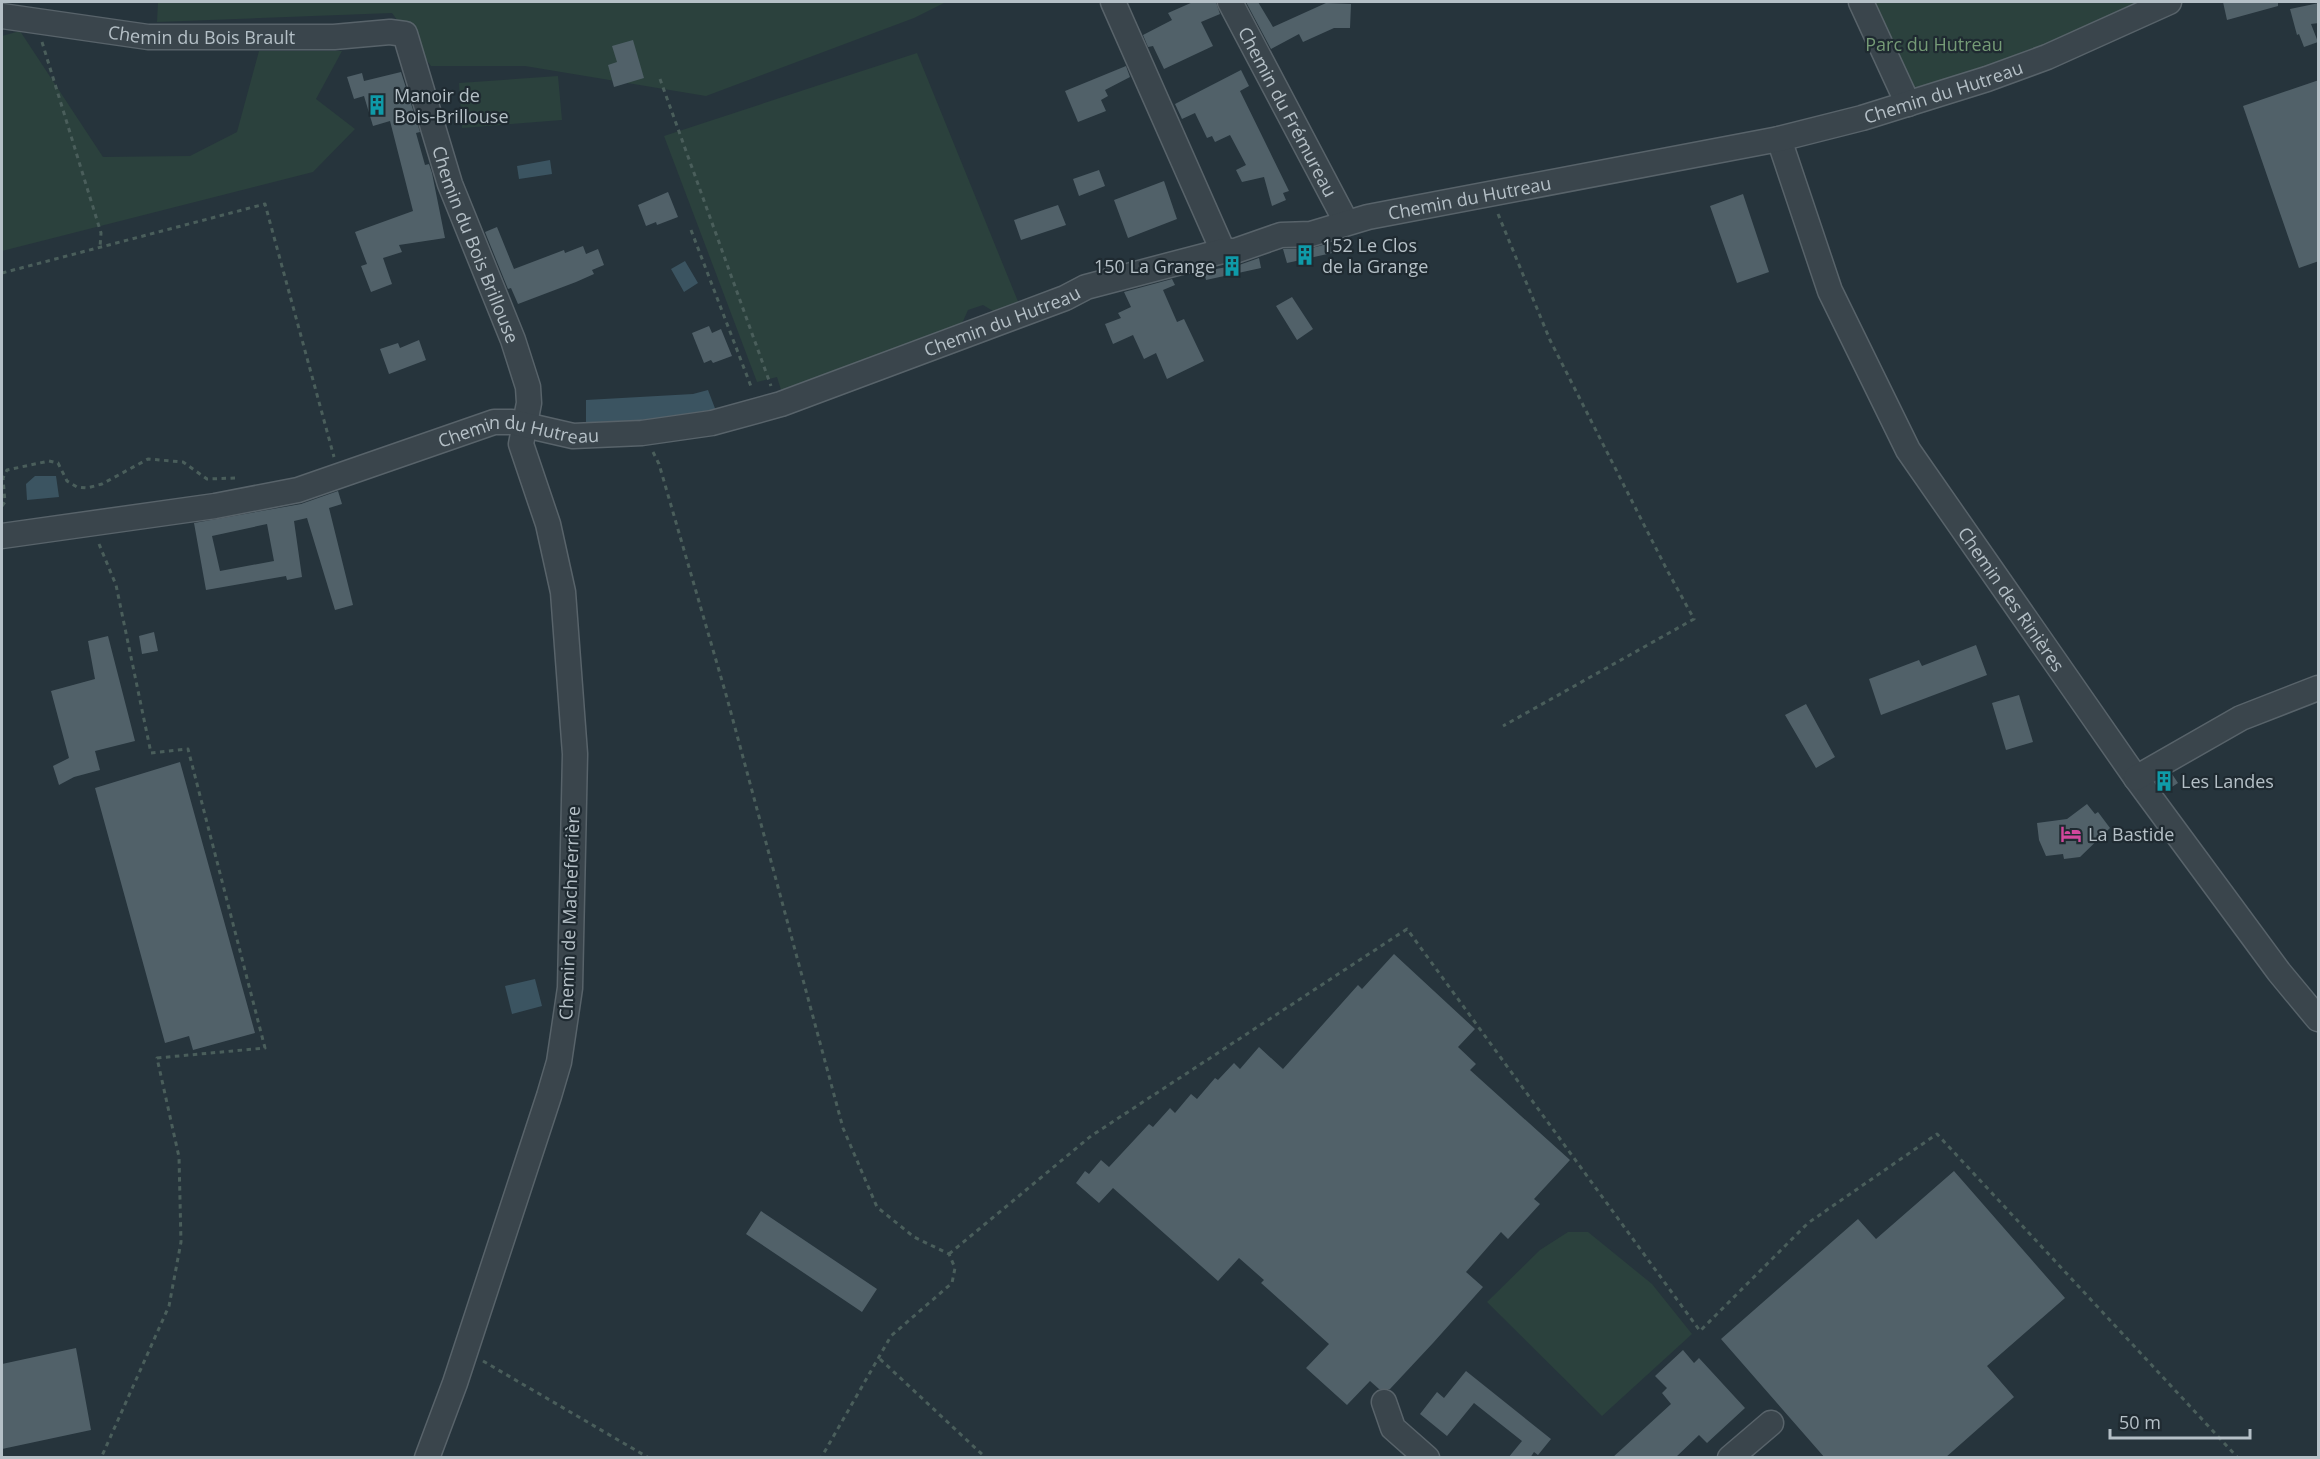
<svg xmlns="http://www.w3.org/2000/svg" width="2320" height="1459" font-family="'Open Sans',sans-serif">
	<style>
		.green { fill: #2b413d }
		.water { fill: #3b5461 }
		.building { fill: #516169; fill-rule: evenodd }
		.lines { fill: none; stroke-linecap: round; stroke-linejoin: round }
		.minor-casing { stroke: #58636a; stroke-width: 27 }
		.path { stroke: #4a5e5b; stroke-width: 3; stroke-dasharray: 4.5 4.5; stroke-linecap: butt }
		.minor { stroke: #3a454c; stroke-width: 24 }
		.labels { text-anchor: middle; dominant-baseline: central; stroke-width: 4.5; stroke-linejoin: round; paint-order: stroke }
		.street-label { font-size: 18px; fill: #b5c0c7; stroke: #1f2a31 }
		.park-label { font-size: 18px; fill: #759b76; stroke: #1f2a31 }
		.poi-label { font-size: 18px; fill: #b5c0c7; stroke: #1f2a31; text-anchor: start }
	</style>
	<rect width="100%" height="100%" fill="#26343c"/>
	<!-- green -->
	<path class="green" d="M158,2H946L914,18L706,96L525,66H431L392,13L157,22Z
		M1867,2H2146L2058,43L1910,97Z
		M20,31L103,157L190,156L237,132L259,51H342L316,99L355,129L313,172L2,251V36Z
		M917,53L1019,304L998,314L983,305L968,310L960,328L782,393L777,377L757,382L664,136Z
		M558,76L562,120L462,128L459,83Z
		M1568,1232H1588L1652,1284L1692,1334L1602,1416L1487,1302L1540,1250Z"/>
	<!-- water -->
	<path class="water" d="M550,160L552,174L519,179L517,166Z
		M685,261L698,283L684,292L671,269Z
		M708,390L716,411L675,422L586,427V400L693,394Z
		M35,476H56L59,497L27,500L26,484Z
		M535,979L542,1006L512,1014L505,986Z"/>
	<!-- building -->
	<path class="building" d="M1193,2H1216L1220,14L1201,22L1213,46L1164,69L1153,46L1148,47L1143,35L1172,20L1168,13Z
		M1246,2H1258L1273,27L1326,3L1351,4L1350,28H1334L1303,42L1299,34L1271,49Z
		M2223,2H2278V6L2227,20Z
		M2319,3V23L2311,24L2318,42L2304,47L2299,34L2297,35L2290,9Z
		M633,40L644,78L614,87L608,65L617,62L612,46Z
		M1126,66L1130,77L1105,90L1108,96L1101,100L1106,111L1078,122L1065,91Z
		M1241,70L1249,86L1240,91L1289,191L1283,193L1286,200L1272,206L1264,177L1242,182L1236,170L1246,165L1230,135L1215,142L1212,136L1207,138L1195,113L1182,119L1175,104Z
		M401,72L420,132L416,133L425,165L429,164L432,173L445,238L399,245L402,252L383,258L392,284L371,292L361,266L367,264L355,232L413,211L390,121L373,126L364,96L354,99L347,77L362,73L364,81Z
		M2319,80V261L2299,268L2243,106Z
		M1099,170L1105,186L1079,196L1073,179Z
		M1164,181L1177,219L1128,238L1114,200Z
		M668,192L678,217L657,225L656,222L646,226L638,205Z
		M1743,194L1769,272L1737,283L1710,206Z
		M1058,205L1066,225L1021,240L1014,220Z
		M497,227L514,269L564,250L565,253L583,246L586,254L598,249L604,265L592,270L594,274L576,282L518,304L511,288L508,289L485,232Z
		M1330,243L1332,253L1287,263L1283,249L1312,248Z
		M1259,258L1261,268L1206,280L1204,271L1239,265Z
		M1172,279L1175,285L1163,290L1177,322L1184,319L1204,361L1167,379L1156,353L1144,359L1133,335L1113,344L1105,324L1121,318L1118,313L1131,307L1124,292Z
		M1292,297L1313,329L1297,340L1276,306Z
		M709,326L712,333L721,329L732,356L713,363L711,360L704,363L692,333Z
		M419,340L426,360L389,374L380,349L398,343L400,348Z
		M338,491L342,504L329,508L353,605L335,610L307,518L294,521L302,577L287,580L286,576L206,590L194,523L301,504ZM267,524L274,561L220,571L212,536Z
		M154,632L158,651L142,654L139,636Z
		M108,636L135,741L95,751L100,770L74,777L59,785L53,766L69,758L51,691L95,679L88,641Z
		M1976,645L1987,675L1881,715L1869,679L1919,660L1922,666Z
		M2019,695L2033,742L2006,750L1992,703Z
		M1806,704L1835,757L1816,768L1785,715Z
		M180,762L255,1033L193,1050L189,1036L165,1043L95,788Z
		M2172,774L2178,783L2164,792L2157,782Z
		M2087,804L2095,814L2098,812L2110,828L2080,857L2064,859L2063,854L2046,856L2039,840L2037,823L2067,819Z
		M1394,954L1475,1029L1458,1047L1476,1064L1470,1070L1570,1160L1534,1199L1540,1204L1508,1239L1501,1232L1466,1272L1483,1287L1433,1343L1390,1389H1379L1370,1381L1347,1405L1306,1368L1329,1344L1261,1283L1264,1280L1239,1258L1218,1281L1113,1188L1099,1203L1076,1183L1085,1171L1089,1174L1101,1160L1109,1167L1149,1124L1153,1127L1170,1108L1175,1113L1191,1094L1197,1099L1215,1078L1218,1080L1234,1063L1240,1069L1259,1047L1283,1069L1358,985L1362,989Z
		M1954,1171L2065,1298L1987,1366L2014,1397L1945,1458H1825L1721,1339L1858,1219L1876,1239Z
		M761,1211L877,1289L862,1312L746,1234Z
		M76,1348L91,1430L2,1449V1364Z
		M1683,1350L1694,1363L1699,1358L1745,1408L1707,1443L1699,1435L1675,1458H1612L1671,1404L1662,1393L1667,1388L1655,1376Z
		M1466,1371L1551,1439L1538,1455L1534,1452L1530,1458H1508L1522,1441L1474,1403L1447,1436L1420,1414L1437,1392L1444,1398Z"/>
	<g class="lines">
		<!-- minor casing -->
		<g class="minor-casing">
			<g id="minor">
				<path d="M1113,2L1223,251"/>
				<path id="s1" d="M1230,2L1343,216L1345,223"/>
				<path d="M1861,2L1908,104"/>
				<path id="s2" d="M2,16L148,37H334L390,32L405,34L450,184L513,340L528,387L529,403L521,444L548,524L563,592L575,754L570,988L559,1062L549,1096L455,1383L427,1458"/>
				<path id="s3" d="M1779,139L1830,291L1908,450L2136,778L2279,972L2318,1019"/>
				<path id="s4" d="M2,536L215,506L298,490L494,422H512L573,436L642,433L712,423L781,404L1065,298L1086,287L1223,251H1235L1281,235L1311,234L1368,217L1779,139L1862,118L1987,79L2047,57L2169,2"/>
				<path d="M2136,778L2241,718L2318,688"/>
				<path d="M1384,1402L1393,1428L1427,1458"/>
				<path d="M1730,1458L1771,1423"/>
			</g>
		</g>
		<!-- path -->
		<path class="path" d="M42,42L101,233L100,247
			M660,79L771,386
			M1498,214L1550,340L1667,570L1694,619L1503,726
			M691,230L752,389
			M2,273L265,204L334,457
			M653,452L659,464L727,698L843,1128L877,1207L914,1237L949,1254L955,1268L952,1283L891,1336L821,1458
			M2,506L5,502L3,478L7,470L49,461L58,463L67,481L77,487L87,488L102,484L148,459L183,462L207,479L237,478
			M99,544L116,585L151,753L188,749L265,1048L157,1058L179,1157L181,1242L169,1306L101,1458
			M949,1254L1091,1136L1407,929L1700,1331L1808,1223L1937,1134L2238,1458
			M880,1359L986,1458
			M483,1361L649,1458"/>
		<!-- minor -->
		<use href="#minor" class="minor"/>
	</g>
	<!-- icons -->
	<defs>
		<g id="building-bare" transform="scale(1.62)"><path d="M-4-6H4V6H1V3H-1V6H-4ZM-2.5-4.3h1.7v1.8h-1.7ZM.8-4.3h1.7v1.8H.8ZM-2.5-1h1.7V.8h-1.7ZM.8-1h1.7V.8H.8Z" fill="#0f9aa8" stroke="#1f2a31" stroke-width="2.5" paint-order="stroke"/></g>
		<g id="hotel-bare" transform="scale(1.62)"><path d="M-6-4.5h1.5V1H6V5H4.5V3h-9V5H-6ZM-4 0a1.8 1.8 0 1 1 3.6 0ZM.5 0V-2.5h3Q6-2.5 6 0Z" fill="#d1479c" stroke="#1f2a31" stroke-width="2.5" paint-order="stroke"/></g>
	</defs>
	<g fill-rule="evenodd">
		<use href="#building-bare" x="377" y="105"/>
		<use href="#building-bare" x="1305" y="255"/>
		<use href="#building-bare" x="1232" y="266"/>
		<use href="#building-bare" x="2164" y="781"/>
		<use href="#hotel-bare" x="2071" y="834"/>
	</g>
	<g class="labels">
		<!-- street labels -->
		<g class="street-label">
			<text stroke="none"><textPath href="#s2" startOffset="201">Chemin du Bois Brault</textPath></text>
			<text stroke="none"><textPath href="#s4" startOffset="2007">Chemin du Hutreau</textPath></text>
			<text stroke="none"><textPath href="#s1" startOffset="124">Chemin du Frémureau</textPath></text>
			<text stroke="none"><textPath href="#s4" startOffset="1521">Chemin du Hutreau</textPath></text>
			<text stroke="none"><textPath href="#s2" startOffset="627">Chemin du Bois Brillouse</textPath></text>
			<text stroke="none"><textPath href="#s4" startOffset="1035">Chemin du Hutreau</textPath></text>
			<text stroke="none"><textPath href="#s4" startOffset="531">Chemin du Hutreau</textPath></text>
			<text stroke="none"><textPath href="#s3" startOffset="519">Chemin des Rinières</textPath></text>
			<text transform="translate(569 913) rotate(-88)">Chemin de Macheferrière</text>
		</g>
		<!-- park labels -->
		<g class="park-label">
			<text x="1934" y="44">Parc du Hutreau</text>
		</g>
		<!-- poi labels -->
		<g class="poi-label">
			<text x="394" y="95">Manoir de<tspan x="394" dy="21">Bois-Brillouse</tspan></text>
			<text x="1322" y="245">152 Le Clos<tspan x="1322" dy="21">de la Grange</tspan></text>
			<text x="1215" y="266" text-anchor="end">150 La Grange</text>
			<text x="2181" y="781">Les Landes</text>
			<text x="2088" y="834">La Bastide</text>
		</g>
	</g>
	<!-- border -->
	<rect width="2320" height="1459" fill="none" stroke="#b5c0c7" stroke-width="6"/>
	<!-- scale -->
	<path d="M2110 1429v9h140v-9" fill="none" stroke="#b5c0c7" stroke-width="3"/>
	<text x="2119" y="1429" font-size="18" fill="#b5c0c7" stroke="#1f2a31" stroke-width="4.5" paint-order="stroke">50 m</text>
</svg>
